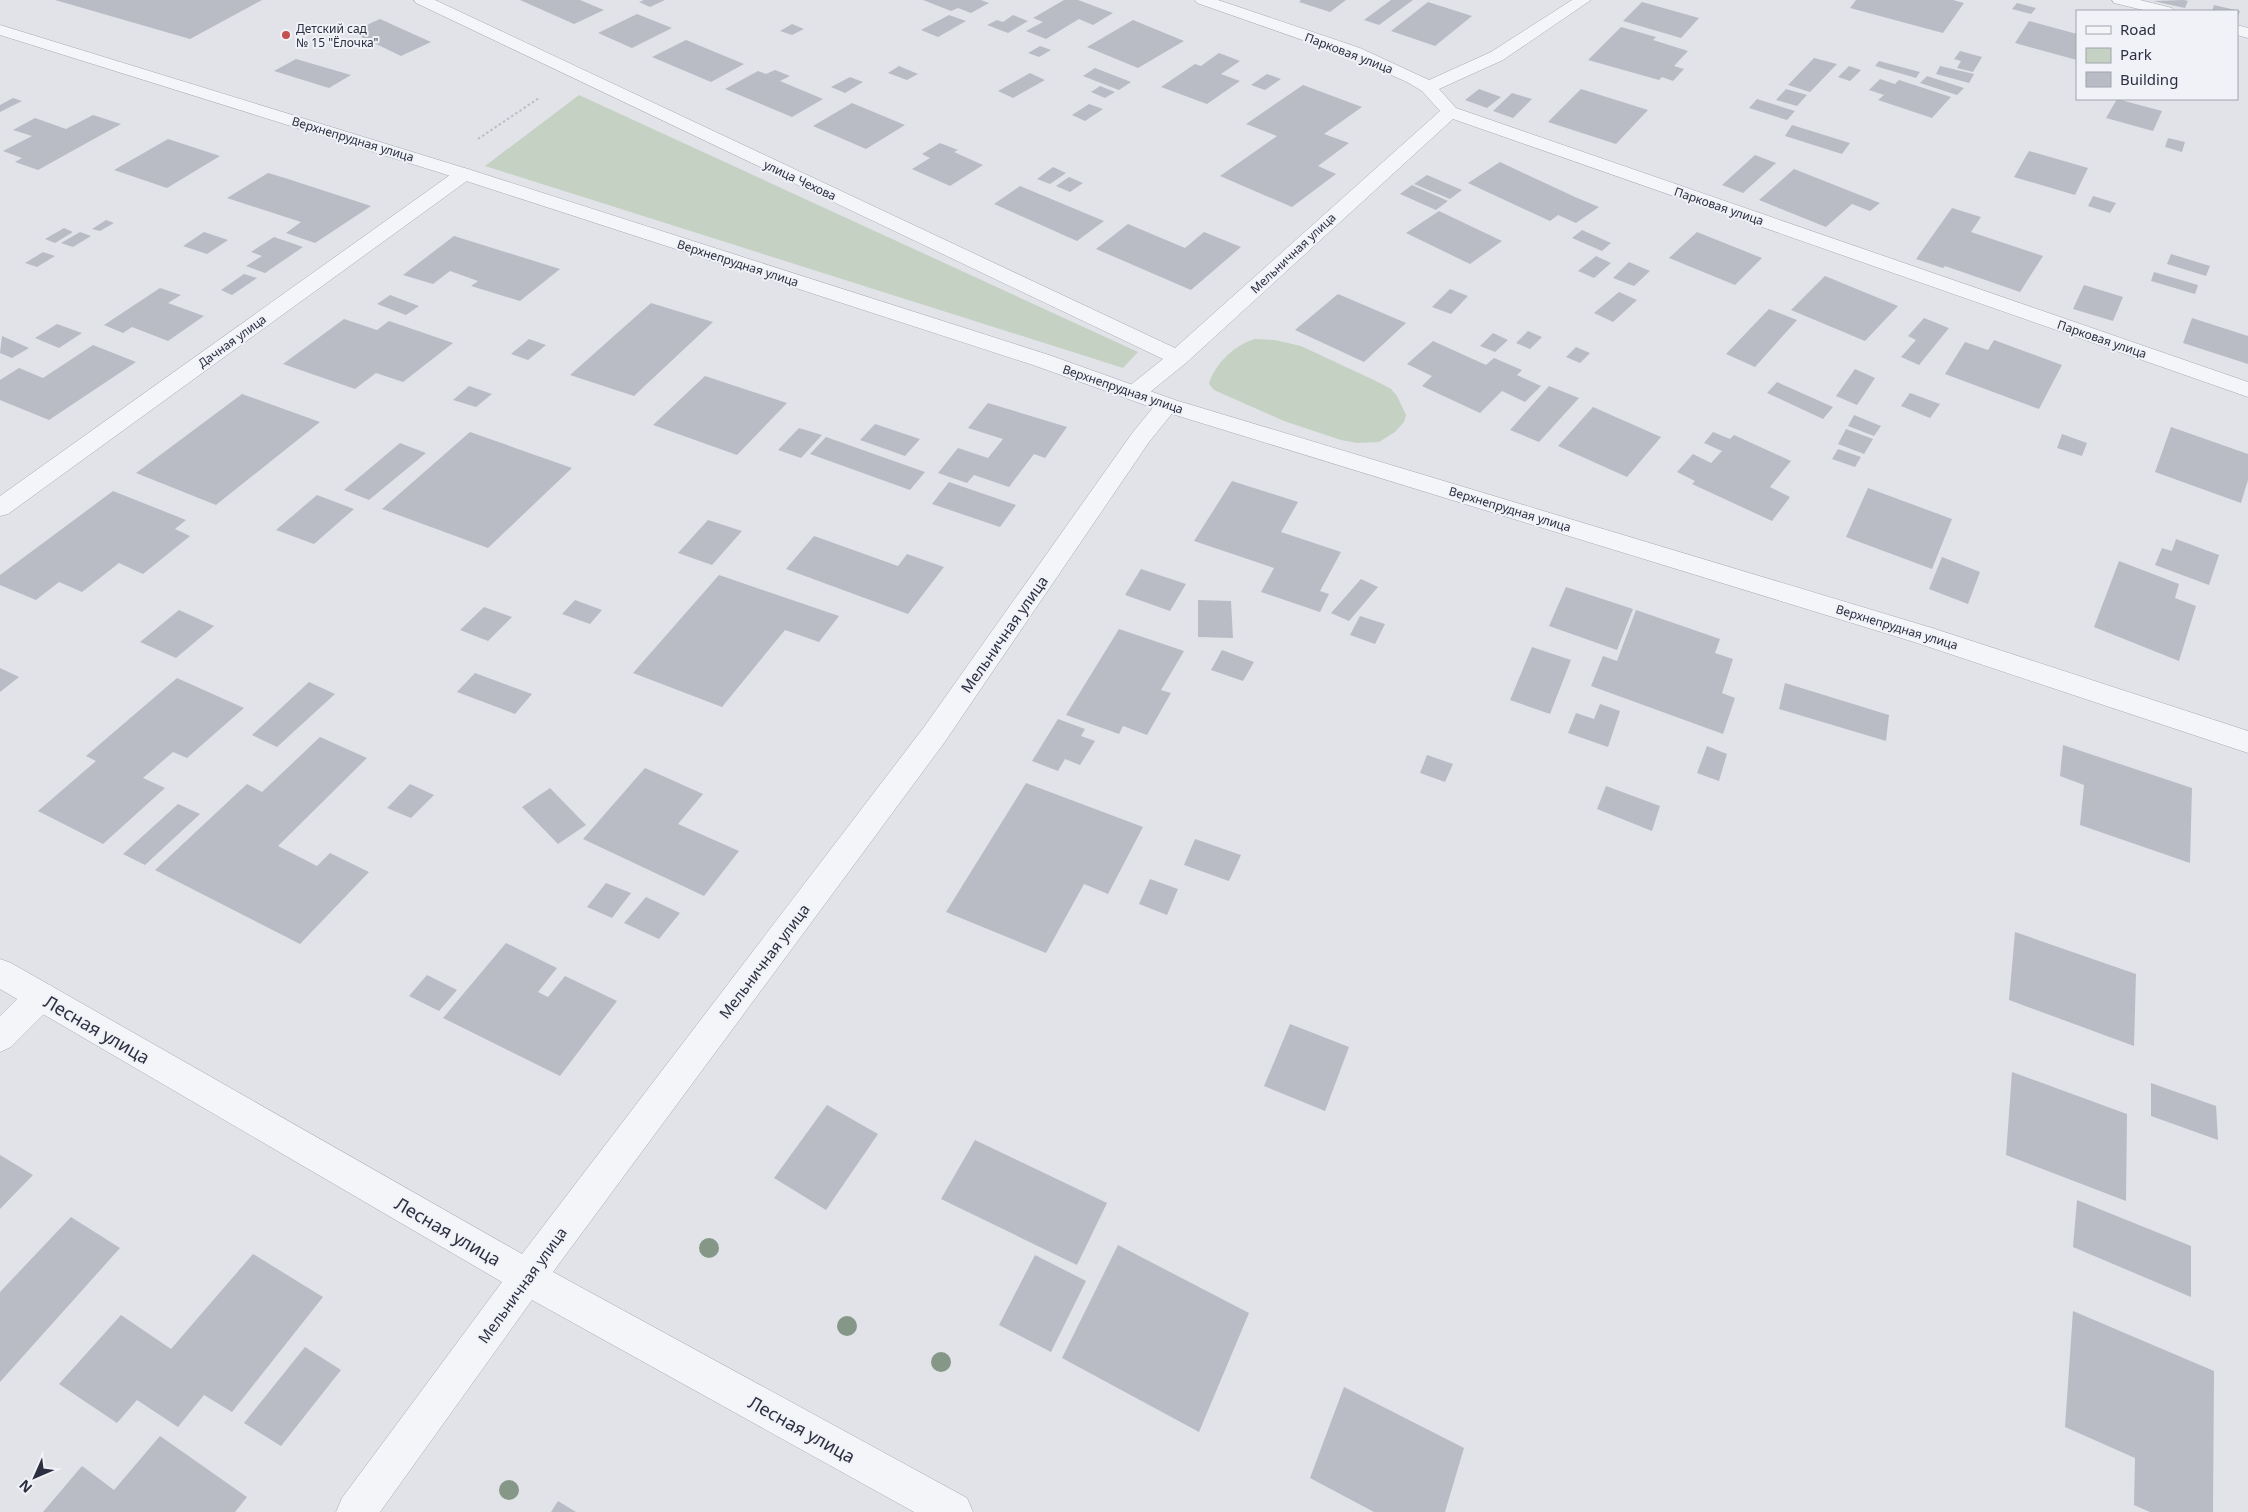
<svg xmlns="http://www.w3.org/2000/svg" width="2248" height="1512" font-family="'Noto Sans',sans-serif">
	<style>
		.green { fill: #c5d2c3 }
		.building { fill: #b9bcc5 }
		.lines { fill: none; stroke-linecap: round; stroke-linejoin: round }
		.service-casing { stroke: #a7a9b3; stroke-width: 1 }
		.minor-casing { stroke: #a7a9b3; stroke-width: 1 }
		.tertiary-casing { stroke: #a7a9b3; stroke-width: 1 }
		.path { stroke: #bcbec4; stroke-width: 2; stroke-dasharray: 2.5 2.5; stroke-linecap: butt }
		.service { fill: #f4f5f8; fill-rule: evenodd }
		.minor { fill: #f4f5f8; fill-rule: evenodd }
		.tertiary { fill: #f4f5f8; fill-rule: evenodd }
		.tree { fill: #859888 }
		.poi-dot { fill: #c64f4f; stroke: #f1f2f7; stroke-width: 2 }
		.labels { text-anchor: middle; dominant-baseline: central; stroke-width: 4; stroke-linejoin: round; paint-order: stroke }
		.far-poi-label { font-size: 12px; fill: #2b2f40; stroke: #f1f2f7; text-anchor: start }
		.far-street-label { font-size: 12px; fill: #2b2f40; stroke: #f1f2f7 }
		.street-label { font-size: 15px; fill: #2b2f40; stroke: #f1f2f7 }
		.near-street-label { font-size: 18px; fill: #2b2f40; stroke: #f1f2f7 }
	</style>
	<rect width="100%" height="100%" fill="#e1e3e9"/>
	<!-- green -->
	<path class="green" d="M579,95L1138,352L1123,368L485,166Z
		M1255,339L1275,340L1301,346L1378,382L1391,389L1397,396L1406,415L1404,422L1395,432L1379,442L1357,443L1341,440L1284,421L1214,390L1209,384C1215,363 1235,345 1255,339Z"/>
	<!-- building -->
	<path class="building" d="M55,0H262L190,39Z
		M520,0H580L604,10L574,24Z
		M644,0H665L650,7L639,2Z
		M923,0H981L989,3L971,13L958,8L951,11Z
		M1064,0H1078L1113,13L1093,25L1079,19L1046,39L1026,31L1043,22L1033,18Z
		M1301,0H1346L1330,12L1299,2Z
		M1391,0H1413L1379,25L1364,20Z
		M1856,0H1953L1964,3L1943,33L1850,8Z
		M2184,0L2188,1L2185,8L2153,1Z
		M1428,2L1472,16L1435,46L1391,31Z
		M1642,2L1699,18L1681,38L1623,21Z
		M2017,3L2036,8L2031,14L2012,9Z
		M2214,5L2240,11L2237,19V11H2212Z
		M637,14L672,28L632,48L598,33Z
		M949,15L966,21L938,37L921,30Z
		M1013,15L1028,21L1008,33L987,25L997,20L1003,22Z
		M380,19L431,42L401,56L351,32Z
		M1133,20L1184,41L1138,68L1087,47Z
		M2029,21L2077,34V60L2015,43Z
		M792,24L804,29L792,35L780,31Z
		M1621,27L1656,37L1653,40L1688,51L1674,66L1684,69L1673,81L1662,77L1659,80L1588,60Z
		M686,40L744,64L711,82L652,57Z
		M1040,46L1051,50L1039,57L1028,53Z
		M1960,51L1982,57L1973,72L1957,68L1961,61L1954,59Z
		M1219,53L1240,61L1221,74L1240,81L1207,104L1161,87L1195,64L1201,66Z
		M1814,58L1837,64L1810,92L1788,85Z
		M296,59L351,75L329,88L274,71Z
		M1879,61L1920,72L1916,78L1875,66Z
		M899,66L918,74L907,80L888,73Z
		M1849,66L1861,70L1850,81L1838,77Z
		M1940,66L1974,74L1969,83L1936,74Z
		M1095,68L1131,82L1119,90L1083,76Z
		M775,70L790,76L780,81L823,99L792,117L725,89L758,71L766,74Z
		M1030,73L1045,80L1013,98L998,91Z
		M1267,74L1281,79L1265,90L1251,85Z
		M1927,76L1964,88L1957,95L1920,83Z
		M850,77L863,82L845,93L831,87Z
		M1880,79L1895,84L1899,80L1951,97L1932,118L1878,100L1884,95L1869,90Z
		M1303,85L1362,107L1324,134L1349,143L1318,166L1336,174L1292,207L1220,176L1277,136L1246,124Z
		M1100,86L1115,92L1105,98L1091,92Z
		M1479,89L1501,97L1487,108L1465,100Z
		M1581,89L1648,110L1616,144L1548,122Z
		M1786,89L1807,95L1797,106L1776,100Z
		M1512,93L1532,99L1513,118L1493,111Z
		M13,98L22,101L0,112V105Z
		M1757,99L1795,111L1787,120L1749,108Z
		M2117,99L2162,111L2153,131L2106,118Z
		M852,103L905,125L866,149L813,126Z
		M1089,104L1103,109L1085,121L1072,115Z
		M93,115L121,124L38,170L15,162L22,158L3,151L32,136L13,130L35,118L66,129Z
		M1792,125L1850,143L1842,154L1785,136Z
		M2168,138L2185,142L2182,152L2165,147Z
		M168,139L220,156L167,188L114,170Z
		M940,143L958,150L954,152L983,165L950,186L912,169L930,158L922,154Z
		M2029,151L2088,168L2075,195L2014,177Z
		M1755,155L1776,163L1743,193L1722,185Z
		M1500,162L1575,197L1599,207L1576,223L1558,215L1550,221L1468,183Z
		M1053,167L1066,173L1050,184L1037,179Z
		M1794,169L1880,203L1870,211L1852,204L1826,227L1759,200Z
		M268,173L285,178L371,206L315,243L286,233L301,222L227,198Z
		M1427,175L1462,190L1450,199L1414,184Z
		M1069,177L1083,183L1070,192L1056,186Z
		M1412,185L1448,201L1436,210L1400,194Z
		M1020,186L1104,221L1077,241L994,204Z
		M2093,196L2116,203L2110,213L2088,206Z
		M1952,208L1981,217L1971,232L2043,256L2020,292L1945,266L1943,268L1916,259Z
		M1439,211L1502,241L1470,264L1406,233Z
		M106,220L114,223L100,231L92,229Z
		M1128,224L1185,248L1204,232L1241,247L1191,290L1096,249Z
		M64,228L73,232L55,243L45,239Z
		M1582,230L1611,243L1602,251L1572,238Z
		M80,232L91,236L73,247L61,243Z
		M204,232L228,240L207,254L183,246Z
		M1697,232L1762,258L1735,285L1669,258Z
		M454,236L560,269L520,301L471,286L478,281L450,271L433,284L403,275Z
		M274,237L303,247L265,273L246,266L262,256L251,252Z
		M43,252L55,256L37,267L25,263Z
		M2171,254L2210,266L2206,276L2167,264Z
		M1596,256L1611,263L1594,278L1578,271Z
		M1629,262L1650,271L1634,286L1613,278Z
		M2154,272L2198,285L2195,294L2151,281Z
		M244,274L257,278L232,295L221,290Z
		M1825,276L1898,306L1865,341L1791,310Z
		M2084,285L2123,297L2113,321L2073,309Z
		M160,288L181,295L168,303L204,316L168,341L132,327L123,333L104,325Z
		M1450,289L1468,296L1451,314L1432,307Z
		M1619,292L1637,300L1613,322L1594,313Z
		M1338,294L1406,323L1364,362L1295,330Z
		M390,295L419,306L406,315L377,304Z
		M651,303L713,322L634,396L570,375Z
		M1769,309L1797,320L1755,367L1726,354Z
		M1924,318L1949,328L1919,365L1901,357L1916,340L1908,336Z
		M2192,318L2248,336V364L2183,343Z
		M344,319L377,330L389,321L453,343L403,382L376,373L355,389L283,364Z
		M57,324L82,333L59,348L35,338Z
		M1528,331L1542,337L1530,349L1516,343Z
		M1493,333L1508,340L1495,352L1480,346Z
		M2,336L29,348L12,358L0,353Z
		M529,339L546,345L528,360L511,354Z
		M1994,340L2062,365L2039,409L1945,374L1965,342L1988,350Z
		M1433,341L1486,365L1494,358L1522,370L1517,375L1541,386L1525,402L1502,391L1480,413L1422,386L1432,376L1407,364Z
		M93,345L136,362L49,420L0,400V380L19,368L43,378Z
		M1576,347L1590,353L1580,363L1566,357Z
		M1855,369L1875,378L1857,405L1836,396Z
		M705,376L787,403L737,455L653,425Z
		M1777,382L1833,407L1823,419L1767,393Z
		M469,386L492,394L476,407L453,400Z
		M1549,386L1579,398L1539,442L1510,430Z
		M1910,393L1940,404L1930,418L1901,406Z
		M242,394L320,422L216,505L136,473Z
		M988,403L1067,427L1045,458L1034,454L1009,487L974,475L967,483L938,473L958,448L988,458L1003,439L968,428Z
		M1593,407L1661,437L1627,477L1558,446Z
		M1854,415L1881,426L1874,436L1848,426Z
		M875,424L920,439L905,456L860,440Z
		M2171,427L2248,454V480L2241,503L2155,472Z
		M799,428L822,435L801,458L778,450Z
		M1846,429L1873,439L1864,454L1838,444Z
		M470,432L572,468L488,548L382,509Z
		M1713,432L1730,439L1734,435L1791,461L1770,487L1790,497L1772,521L1692,484L1695,481L1677,472L1693,454L1711,463L1722,451L1704,443Z
		M2062,434L2087,443L2082,456L2057,448Z
		M826,437L925,472L910,490L810,454Z
		M400,443L426,453L369,500L344,490Z
		M1838,449L1861,457L1855,467L1832,459Z
		M1232,481L1298,502L1281,532L1341,552L1320,591L1329,594L1320,612L1261,592L1274,568L1194,541Z
		M949,482L1016,505L1000,527L932,504Z
		M1868,488L1952,519L1932,569L1846,537Z
		M113,491L186,520L175,529L190,536L143,574L119,563L82,592L59,582L36,600L0,585V575Z
		M317,495L354,509L314,544L276,530Z
		M708,520L742,531L712,565L678,553Z
		M814,536L898,566L907,554L944,567L908,614L786,569Z
		M2176,539L2219,555L2209,585L2155,565L2162,548L2172,551Z
		M1942,557L1980,572L1968,604L1929,589Z
		M2119,561L2179,584L2175,598L2196,606L2179,661L2094,627Z
		M1141,569L1186,584L1170,611L1125,595Z
		M719,575L839,616L819,642L785,630L722,707L633,673Z
		M1361,579L1378,587L1349,621L1331,613Z
		M1566,587L1633,609L1617,650L1549,626Z
		M575,600L602,610L590,624L562,614Z
		M1198,600L1231,601L1233,638L1198,637Z
		M484,607L512,617L488,641L460,630Z
		M179,610L214,626L176,658L140,642Z
		M1636,610L1720,639L1715,653L1733,659L1722,693L1735,698L1723,734L1591,686L1603,656L1617,661Z
		M1360,616L1385,624L1375,644L1350,635Z
		M1119,629L1184,651L1161,690L1171,693L1147,735L1123,726L1119,734L1066,715Z
		M1532,647L1571,660L1550,714L1510,700Z
		M1222,650L1254,662L1243,681L1211,670Z
		M0,668L19,677L0,692Z
		M475,673L532,694L515,714L457,692Z
		M177,678L244,708L187,758L173,752L143,778L165,788L103,844L38,811L96,761L86,756Z
		M309,682L335,694L277,747L252,735Z
		M1785,683L1889,715L1886,741L1779,709Z
		M1600,704L1620,711L1608,747L1568,733L1576,713L1594,719Z
		M1058,719L1085,729L1081,736L1095,741L1080,765L1065,759L1058,771L1032,761Z
		M320,737L367,758L278,846L317,866L330,853L369,872L300,944L155,870L247,784L262,792Z
		M2063,745L2192,788L2190,863L2080,825L2084,785L2060,776Z
		M1707,746L1727,754L1719,781L1697,773Z
		M1427,755L1453,764L1445,782L1420,773Z
		M645,768L703,794L678,824L739,851L704,896L583,839Z
		M1026,783L1143,827L1108,894L1084,884L1046,953L946,912Z
		M410,784L434,795L411,818L387,808Z
		M1606,786L1660,806L1652,831L1597,809Z
		M550,788L586,825L558,844L522,807Z
		M178,804L200,814L145,865L123,854Z
		M1195,839L1241,855L1229,881L1184,865Z
		M1150,879L1178,889L1167,915L1139,904Z
		M606,883L631,893L612,918L587,907Z
		M646,897L680,913L659,939L624,923Z
		M2015,932L2136,974L2134,1046L2009,1000Z
		M506,943L557,968L538,992L548,997L565,976L617,1001L560,1076L443,1018Z
		M427,975L457,990L439,1011L409,996Z
		M1290,1024L1349,1047L1325,1111L1264,1086Z
		M2012,1072L2127,1114L2126,1201L2006,1155Z
		M2151,1083L2216,1106L2218,1140L2151,1116Z
		M827,1105L878,1134L826,1210L774,1178Z
		M975,1140L1107,1203L1077,1265L941,1199Z
		M0,1155L33,1175L0,1209Z
		M2077,1200L2191,1246V1297L2073,1247Z
		M71,1217L120,1248L0,1382V1292Z
		M1118,1245L1249,1313L1199,1432L1062,1358Z
		M253,1254L323,1297L232,1412L204,1395L178,1427L137,1400L117,1423L59,1384L121,1315L171,1349Z
		M1035,1255L1086,1281L1051,1352L999,1325Z
		M2073,1311L2214,1371L2213,1512H2150L2134,1505L2135,1458L2065,1427Z
		M305,1347L341,1370L281,1446L244,1423Z
		M1344,1387L1464,1448L1445,1512H1374L1310,1478Z
		M160,1436L247,1497L235,1512H43L82,1466L114,1490Z
		M558,1501L576,1512H551Z"/>
	<g class="lines">
		<!-- service casing -->
		<g class="service-casing">
			<path id="service" d="M41,982L52,986L57,996L52,1006L11,1047L0,1052V1016L30,986Z"/>
		</g>
		<!-- minor casing -->
		<g class="minor-casing">
			<path id="minor" d="M414,0H435L1175,348L1440,111L1422,91L1407,82L1348,56L1197,3L1195,0H1218L1360,48L1429,80L1491,52L1572,0H1591L1503,60L1439,89L1456,108L2248,382V397L1453,119L1186,363L1144,397L1136,399L1128,397L1125,392L1128,387L1163,359L416,3Z
				M2112,0H2140L2172,8L2174,11H2147L2114,3Z
				M2237,25L2248,28V38L2237,35Z
				M464,168L471,170L473,174L471,178L8,514L0,516V496L457,170Z
				M1167,398L1175,400L1178,405L1175,410L1149,442L944,743L553,1272L967,1498L973,1512H914L532,1300L380,1512H336L342,1498L502,1282L0,989V959L11,963L522,1254L924,727L1133,432L1159,400Z"/>
		</g>
		<!-- tertiary casing -->
		<g class="tertiary-casing">
			<path id="tertiary" d="M0,25L471,170L1049,355L1175,400L1932,628L2248,731V753L1914,642L1159,410L1033,365L457,178L0,35Z"/>
		</g>
		<!-- path -->
		<path class="path" d="M478,139L539,98"/>
		<!-- service -->
		<use href="#service" class="service"/>
		<!-- minor -->
		<use href="#minor" class="minor"/>
		<!-- tertiary -->
		<use href="#tertiary" class="tertiary"/>
	</g>
	<!-- trees -->
	<g class="tree">
		<circle cx="709" cy="1248" r="10"/>
		<circle cx="847" cy="1326" r="10"/>
		<circle cx="941" cy="1362" r="10"/>
		<circle cx="509" cy="1490" r="10"/>
	</g>
	<!-- markers -->
	<circle class="poi-dot" cx="286" cy="35" r="5"/>
	<g class="labels">
		<!-- far-poi labels -->
		<g class="far-poi-label">
			<text x="296" y="28">Детский сад<tspan x="296" dy="14">№ 15 "Ёлочка"</tspan></text>
		</g>
		<!-- far-street labels -->
		<g class="far-street-label">
			<text transform="translate(1349 53) rotate(21)">Парковая улица</text>
			<text transform="translate(353 139) rotate(17)">Верхнепрудная улица</text>
			<text transform="translate(800 180) rotate(25)">улица Чехова</text>
			<text transform="translate(1719 206) rotate(19)">Парковая улица</text>
			<text transform="translate(1293 253) rotate(-43)">Мельничная улица</text>
			<text transform="translate(738 263) rotate(18)">Верхнепрудная улица</text>
			<text transform="translate(2102 339) rotate(19)">Парковая улица</text>
			<text transform="translate(232 341) rotate(-36)">Дачная улица</text>
			<text transform="translate(1123 389) rotate(19)">Верхнепрудная улица</text>
			<text transform="translate(1510 509) rotate(17)">Верхнепрудная улица</text>
			<text transform="translate(1897 627) rotate(17)">Верхнепрудная улица</text>
		</g>
		<!-- street labels -->
		<g class="street-label">
			<text transform="translate(1004 634) rotate(-55)">Мельничная улица</text>
			<text transform="translate(764 961) rotate(-53)">Мельничная улица</text>
			<text transform="translate(522 1285) rotate(-54)">Мельничная улица</text>
		</g>
		<!-- near-street labels -->
		<g class="near-street-label">
			<text transform="translate(97 1029) rotate(30)">Лесная улица</text>
			<text transform="translate(448 1231) rotate(30)">Лесная улица</text>
			<text transform="translate(802 1429) rotate(29)">Лесная улица</text>
		</g>
	</g>
	<!-- legend -->
	<rect x="2076" y="10" width="162" height="90" fill="#f1f2f7" stroke="#a2a4ae"/>
	<rect x="2086" y="26" width="25" height="8" fill="#f4f5f8" stroke="#a2a4ae"/>
	<text x="2120" y="35" font-size="15" fill="#2b2f40">Road</text>
	<rect x="2086" y="48" width="25" height="15" fill="#c5d2c3" stroke="#a2a4ae"/>
	<text x="2120" y="60" font-size="15" fill="#2b2f40">Park</text>
	<rect x="2086" y="72" width="25" height="15" fill="#b9bcc5" stroke="#a2a4ae"/>
	<text x="2120" y="85" font-size="15" fill="#2b2f40">Building</text>
	<!-- north arrow -->
	<g transform="translate(35 1477) rotate(225)" stroke="#f1f2f7" stroke-width="4" paint-order="stroke">
	<path d="M0-4L9 19L0 12L-9 19Z" fill="#2b2f40"/>
	<text y="-8" font-size="14" font-weight="bold" text-anchor="middle" fill="#2b2f40">N</text>
	</g>
</svg>
